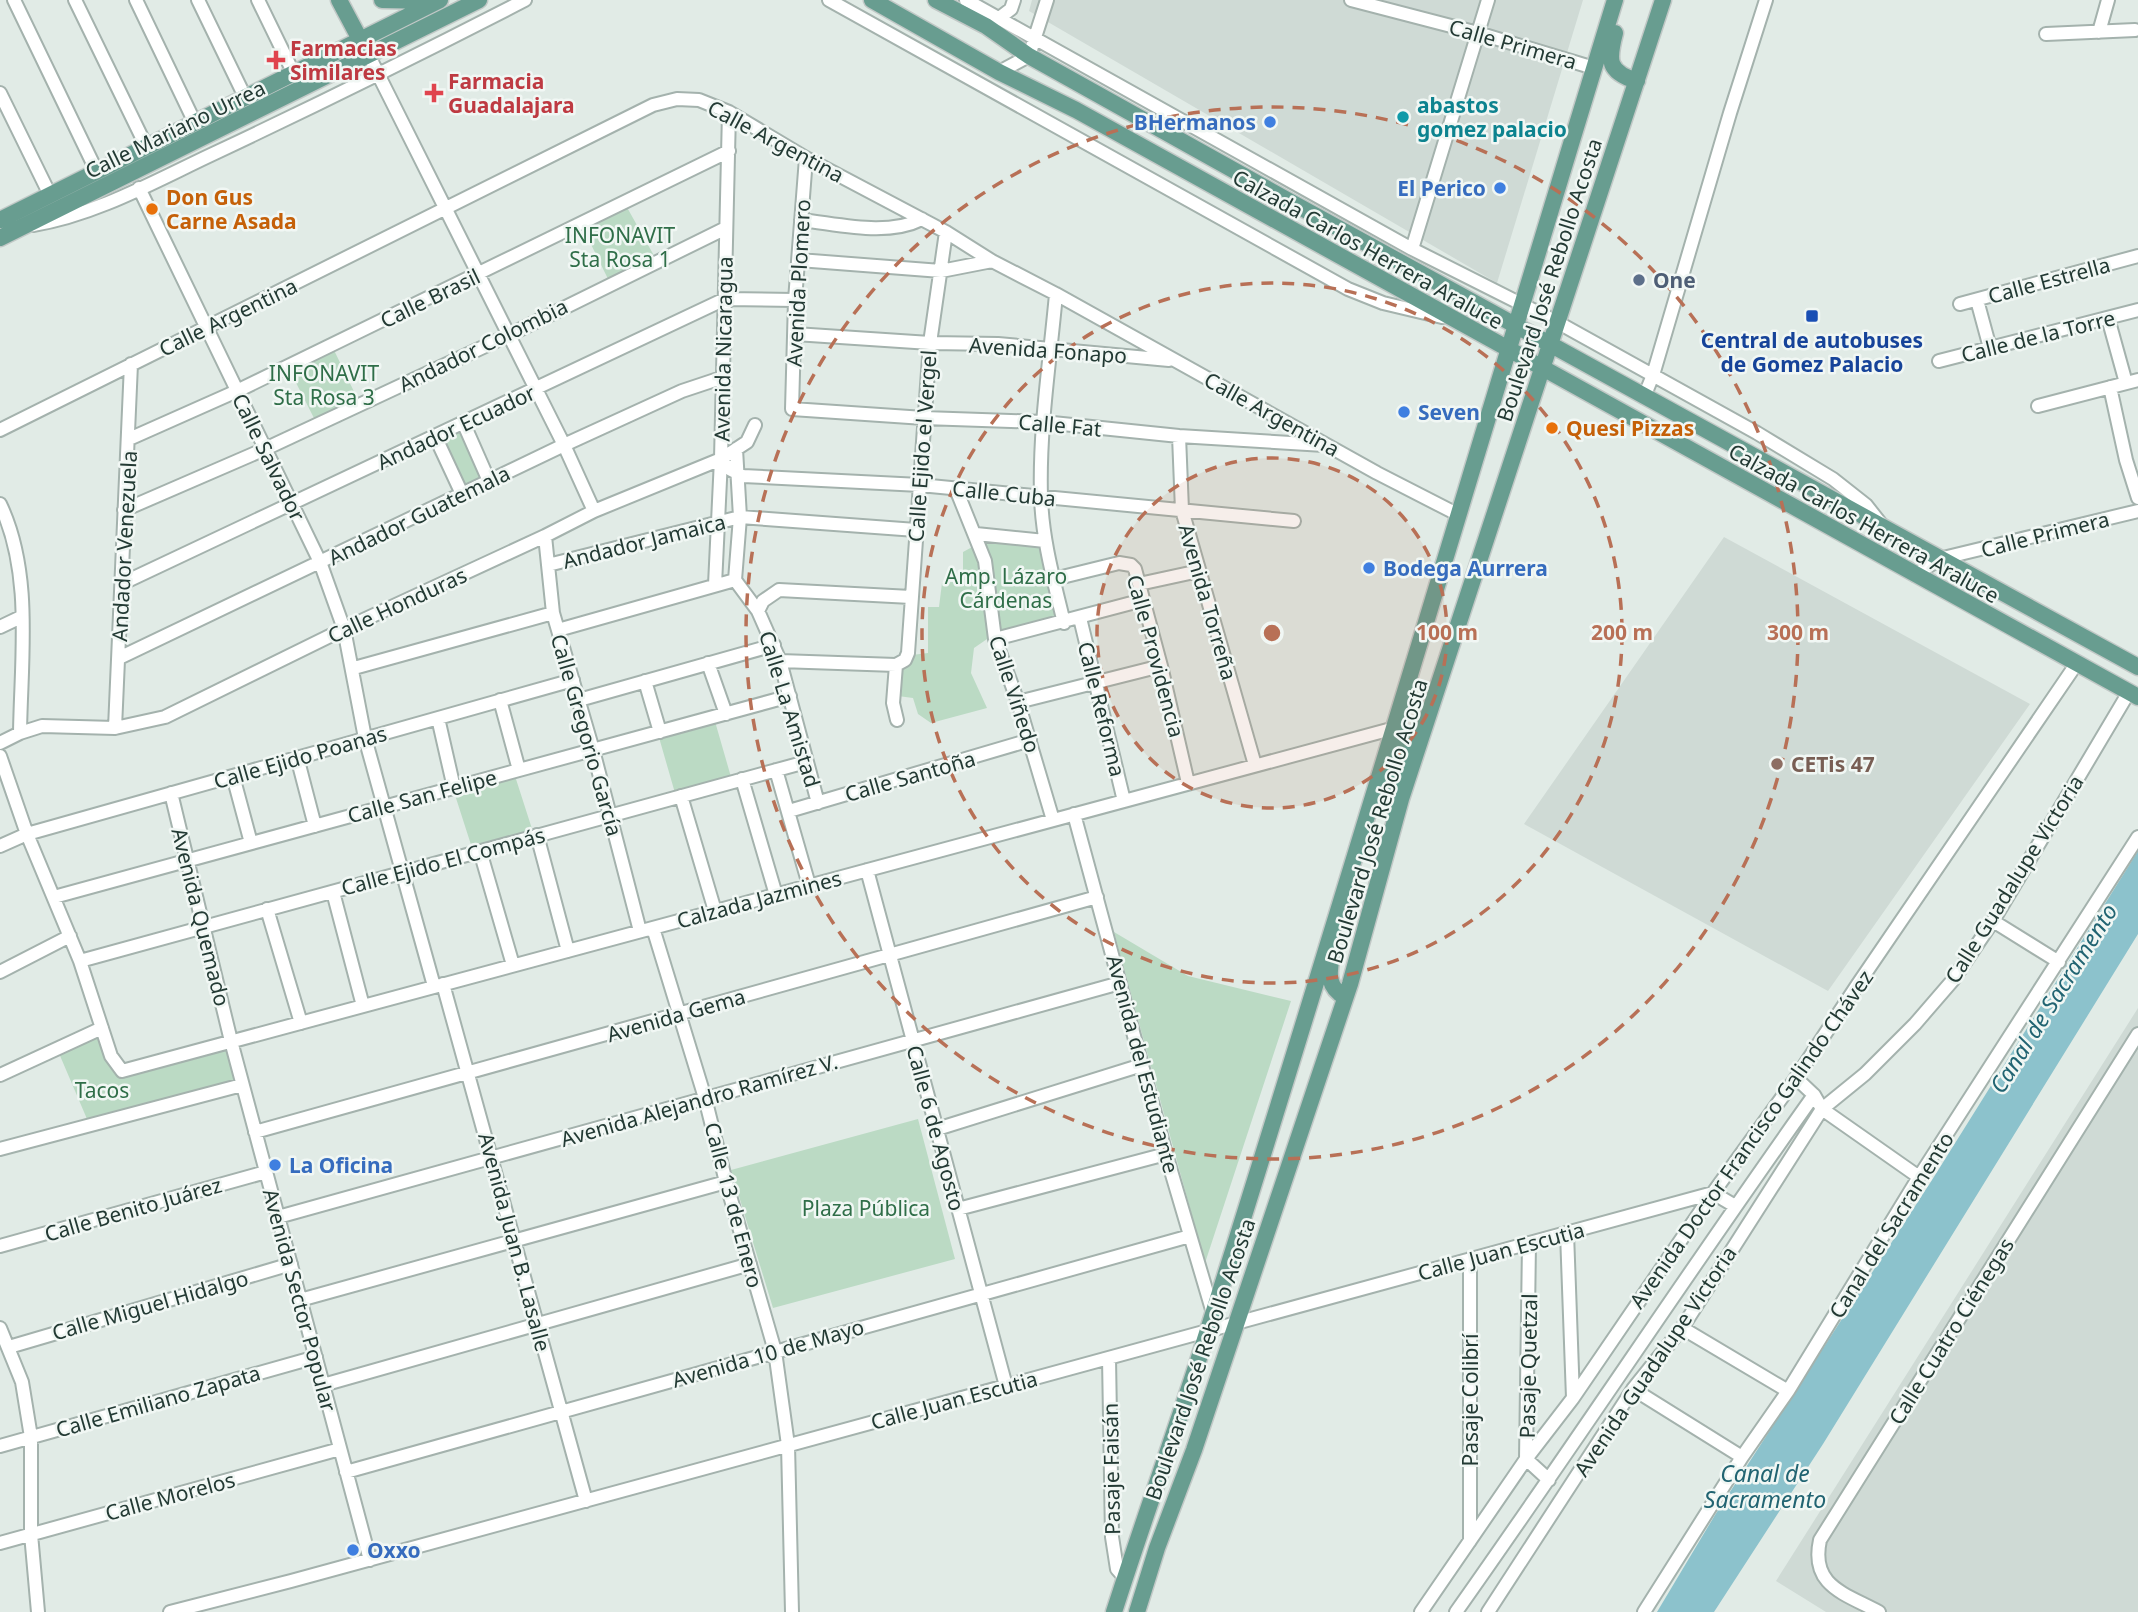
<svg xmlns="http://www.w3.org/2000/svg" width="2138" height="1612" font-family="'Noto Sans',sans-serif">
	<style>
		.built { fill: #cfdad5 }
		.green { fill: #bbdac4 }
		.water { fill: #8cc2cc }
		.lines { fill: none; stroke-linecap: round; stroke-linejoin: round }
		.minor-casing { stroke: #a4b2ad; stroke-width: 16 }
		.major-casing { stroke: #c1c8c6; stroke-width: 19 }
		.minor { stroke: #fff; stroke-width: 12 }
		.major { stroke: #689d90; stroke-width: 16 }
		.ring { fill: none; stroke: #b87056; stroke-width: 3.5; stroke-dasharray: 12 9 }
		.health-dot { fill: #e0444e; stroke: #f1f7f4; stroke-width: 2.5 }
		.culture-dot { fill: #0f9aa8; stroke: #f1f7f4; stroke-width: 2.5 }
		.shop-dot { fill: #3f7fe0; stroke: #f1f7f4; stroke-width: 2.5 }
		.food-dot { fill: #e8710a; stroke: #f1f7f4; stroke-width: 2.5 }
		.service-dot { fill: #5c6f8a; stroke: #f1f7f4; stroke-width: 2.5 }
		.transit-dot { fill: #1a4fb4; stroke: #f1f7f4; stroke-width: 2.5 }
		.education-dot { fill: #8d6e63; stroke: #f1f7f4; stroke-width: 2.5 }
		.labels { text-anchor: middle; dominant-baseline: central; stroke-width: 5; stroke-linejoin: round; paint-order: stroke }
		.street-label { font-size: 21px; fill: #233a34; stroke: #f1f7f4 }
		.health-label { font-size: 21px; font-weight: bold; fill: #be3a42; stroke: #f1f7f4; text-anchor: start }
		.culture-label { font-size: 21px; font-weight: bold; fill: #0d838f; stroke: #f1f7f4; text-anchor: start }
		.shop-label { font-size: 21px; font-weight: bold; fill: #366cbe; stroke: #f1f7f4; text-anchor: start }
		.food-label { font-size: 21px; font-weight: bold; fill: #c56008; stroke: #f1f7f4; text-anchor: start }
		.park-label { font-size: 21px; fill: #2f6e48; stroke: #f1f7f4 }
		.service-label { font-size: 21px; font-weight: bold; fill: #4e5e75; stroke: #f1f7f4; text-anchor: start }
		.transit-label { font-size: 21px; font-weight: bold; fill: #164399; stroke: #f1f7f4 }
		.education-label { font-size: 21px; font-weight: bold; fill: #785e54; stroke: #f1f7f4; text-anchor: start }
		.water-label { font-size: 23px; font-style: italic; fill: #216472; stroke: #f1f7f4 }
		.centre { fill: #b87056; stroke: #f1f7f4; stroke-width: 3.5 }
		.ring-label { font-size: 21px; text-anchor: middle; font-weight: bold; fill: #b87056; stroke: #f1f7f4; stroke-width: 5; stroke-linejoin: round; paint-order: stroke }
	</style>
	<rect width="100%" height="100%" fill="#e1ebe6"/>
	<!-- built -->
	<path class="built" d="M1032,0H1583L1497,283L1029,11Z
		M1724,537L2030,704L1828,991L1524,824Z
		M2138,1008V1612H1826L1776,1581Z"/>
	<!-- green -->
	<path class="green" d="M624,202L657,261L610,283L581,224Z
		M332,346L360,404L317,424L288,367Z
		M463,422L489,481L462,494L435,436Z
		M985,540L1042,545L1059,620L990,637L974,648L971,673L987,708L931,723L918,714L913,698L898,696L902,668L912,655L928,653V607H939L942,583L963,581V552Z
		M714,718L731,777L675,793L658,734Z
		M515,776L533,832L473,851L455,795Z
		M1114,932L1188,976L1291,1001L1205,1263Z
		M101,1031L130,1074L141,1073L229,1046L237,1082L87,1119L58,1051Z
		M918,1119L955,1259L773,1308L731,1170Z"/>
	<!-- water -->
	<path class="water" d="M2138,851V934L1823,1444L1714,1612H1657L1715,1515L1932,1180Z"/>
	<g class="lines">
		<!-- minor casing -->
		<g class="minor-casing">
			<path id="minor" d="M14,0L97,172
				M75,0L147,148
				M136,0L195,123
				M198,0L245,97
				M258,0L293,72
				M829,0L1348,289L1383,303L1442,317
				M966,0L1412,249L1557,322L1757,433L1833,479L1866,505L1881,524
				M1351,0L1478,33L1594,68
				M994,22L1011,9L1014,0
				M2099,32L2108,0
				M2046,34L2135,30
				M369,56L564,445L594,511
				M999,72L1029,56L1047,0
				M0,93L50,195
				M806,158L795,300L792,409L924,418L1043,422L1179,436L1324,445
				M139,188L320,562L344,629L365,738L434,986
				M801,220C839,224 886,237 922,219
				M33,225C96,215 157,180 215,153C319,104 422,53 525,0
				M1412,249L1488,0
				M799,260L941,271L992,261
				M1056,294C1050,361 1039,429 1041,496C1042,539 1054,581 1064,623
				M1977,300L1990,348
				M1960,304L2138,256
				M2108,318L2126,383
				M795,334L930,343L998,344L1169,360
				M1939,361L2138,310
				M2110,387L2126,460L2138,498
				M1644,397L1653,375L1730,113L1766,0
				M2038,406L2138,380
				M463,422L489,481
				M0,430L653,105L677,99L699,100L729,112L806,158L946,232L992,261L1056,294L1377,473L1459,515
				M435,436L462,494
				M1179,436L1182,510L1255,765
				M129,439L237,391L729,151
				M721,459L731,470L743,476L920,485L1294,521
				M956,489L985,561L995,639L1018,702L1053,820
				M0,504C33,573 21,658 20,733
				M124,510L265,449L509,335L726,228
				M976,534L1045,541
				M545,536L553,613L593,750L640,931
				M548,565L740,517L916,530
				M1915,575L1939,559L2138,511
				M1054,579L1119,563L1131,565L1135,569L1161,666L1188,783
				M735,580L758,611L780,661L818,803
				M735,580L740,517L736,449
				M123,583L725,299L795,300
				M1139,584L1199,571
				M715,585L721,459L729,112
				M758,611L763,601L779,590L911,597
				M1080,618L1124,801
				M0,627L21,617
				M558,630L735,580
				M995,639L1143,600
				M119,658L564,445L682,391L721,378
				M780,661L896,665L905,660L908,653L930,343L946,232
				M708,663L726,714
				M896,665L893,703L897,720
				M354,668L553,613
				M645,681L660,732
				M500,700L519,770
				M579,700L774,645
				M1018,702L1161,666
				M438,718L454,788
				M115,728L131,364
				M0,743L20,733L42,726L115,728L165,717L344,629L545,536L594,511L721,459L747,442L755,425
				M0,756L27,834L80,961L111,1056L122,1071L1395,728
				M297,757L315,826
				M776,770L809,885
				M233,776L251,843
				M742,779L776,895
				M171,793L231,1041L370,1560
				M681,796L715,911
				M789,811L1030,740
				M1074,814L1166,1154L1213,1313
				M537,835L568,951
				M0,846L27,834L573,680
				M480,851L513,965
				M867,870L1006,1386
				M333,892L363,1006
				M54,897L790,696
				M267,909L301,1023
				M1993,921L2059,962
				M653,928L705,1098L726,1182L775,1351L788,1445L792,1612
				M80,961L806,762
				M0,972L70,936
				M443,984L586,1501
				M0,1075L102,1028
				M1796,1078L1814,1095L1822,1109L1919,1177
				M937,1129L1142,1065
				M255,1132L1097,897
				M0,1149L242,1085
				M958,1209L1166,1154
				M278,1217L1120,983
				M1567,1233L1573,1398
				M1529,1243L1526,1459L1549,1480
				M0,1246L266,1172
				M1470,1259V1541
				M300,1300L726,1182
				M0,1328L22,1382L31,1437V1534L38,1612
				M1682,1328L1788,1391
				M9,1347L291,1264
				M1109,1358L1112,1537L1117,1569L1125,1578
				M323,1385L750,1264
				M1633,1389L1742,1457
				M0,1446L316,1357
				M346,1472L1190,1236
				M0,1543L340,1449
				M170,1612L291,1581L1713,1193L1735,1206
				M1421,1612L1526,1459L1573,1398L1713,1193L1796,1078L1858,984L2077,663
				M1456,1612C1577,1441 1692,1266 1814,1095
				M1488,1612L1633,1389L1682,1328L1822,1109L1865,1074L1915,1024L1953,980L1993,921L2129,692
				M1644,1612L1742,1457L1788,1391L1919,1177L2138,837
				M1879,1612C1844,1593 1810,1586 1820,1540L2138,1034"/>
		</g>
		<!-- major casing -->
		<g class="major-casing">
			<path id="major" d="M339,0L364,47
				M382,0L432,1
				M872,0L999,72L1076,110L2138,697
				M936,0L986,26L1029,56L1289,201L2138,667
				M1615,33C1608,60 1607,72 1637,81
				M0,220L440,0
				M0,238L479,0
				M1395,728L1404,738L1395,783L1401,799
				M1332,957C1328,974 1328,988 1345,997
				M1114,1612C1144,1518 1178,1425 1208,1330C1348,888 1479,443 1615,0
				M1137,1612L1157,1548L1194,1450L1350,984L1401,799L1663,0"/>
		</g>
		<!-- minor -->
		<use href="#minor" class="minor"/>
		<!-- major -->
		<use href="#major" class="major"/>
	</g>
	<!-- distance rings -->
	<circle cx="1272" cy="633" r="175" fill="#b87056" fill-opacity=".12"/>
	<g class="ring">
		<circle cx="1272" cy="633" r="175"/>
		<circle cx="1272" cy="633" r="350"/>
		<circle cx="1272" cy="633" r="526"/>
	</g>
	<!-- markers -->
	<g class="health-dot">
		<path d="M272.5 49.5h7v7h7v7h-7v7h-7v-7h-7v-7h7z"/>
		<path d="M430.5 82.5h7v7h7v7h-7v7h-7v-7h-7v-7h7z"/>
	</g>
	<circle class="culture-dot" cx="1403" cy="117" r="7"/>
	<g class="shop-dot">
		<circle cx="1270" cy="122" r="7"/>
		<circle cx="1500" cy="188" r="7"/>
		<circle cx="1404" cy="412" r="7"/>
		<circle cx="1369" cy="568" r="7"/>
		<circle cx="275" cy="1165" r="7"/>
		<circle cx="353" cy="1550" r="7"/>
	</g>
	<g class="food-dot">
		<circle cx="152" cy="209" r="7"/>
		<circle cx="1552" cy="428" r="7"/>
	</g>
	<circle class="service-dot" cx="1639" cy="280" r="7"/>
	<rect class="transit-dot" x="1805" y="309" width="14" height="14" rx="3.5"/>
	<circle class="education-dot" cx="1777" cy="764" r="7"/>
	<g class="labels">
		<!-- street labels -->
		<g class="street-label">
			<text transform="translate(1513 44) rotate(16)">Calle Primera</text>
			<text transform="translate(175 129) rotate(-26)">Calle Mariano Urrea</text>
			<text transform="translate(776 141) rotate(28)">Calle Argentina</text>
			<text transform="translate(1368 249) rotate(29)">Calzada Carlos Herrera Araluce</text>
			<text transform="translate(1549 280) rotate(-72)">Boulevard José Rebollo Acosta</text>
			<text transform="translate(2049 280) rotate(-15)">Calle Estrella</text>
			<text transform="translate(798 283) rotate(-87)">Avenida Plomero</text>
			<text transform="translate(430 298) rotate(-26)">Calle Brasil</text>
			<text transform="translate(228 317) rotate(-26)">Calle Argentina</text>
			<text transform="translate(2038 336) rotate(-14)">Calle de la Torre</text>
			<text transform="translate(483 345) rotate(-26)">Andador Colombia</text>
			<text transform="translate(723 349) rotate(-89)">Avenida Nicaragua</text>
			<text transform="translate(1048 350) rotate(4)">Avenida Fonapo</text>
			<text transform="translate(1272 414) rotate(29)">Calle Argentina</text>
			<text transform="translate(1060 425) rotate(5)">Calle Fat</text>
			<text transform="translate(456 427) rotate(-25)">Andador Ecuador</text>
			<text transform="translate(922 446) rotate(-86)">Calle Ejido el Vergel</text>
			<text transform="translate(269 457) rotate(64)">Calle Salvador</text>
			<text transform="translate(1004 493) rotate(6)">Calle Cuba</text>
			<text transform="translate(419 515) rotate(-26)">Andador Guatemala</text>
			<text transform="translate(1864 523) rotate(29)">Calzada Carlos Herrera Araluce</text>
			<text transform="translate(2045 534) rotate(-14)">Calle Primera</text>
			<text transform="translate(644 541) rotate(-14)">Andador Jamaica</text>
			<text transform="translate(124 546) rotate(-87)">Andador Venezuela</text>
			<text transform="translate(1208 602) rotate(74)">Avenida Torreña</text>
			<text transform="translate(397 605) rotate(-25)">Calle Honduras</text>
			<text transform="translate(1156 656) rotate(75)">Calle Providencia</text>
			<text transform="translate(1015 694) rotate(72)">Calle Viñedo</text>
			<text transform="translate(790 709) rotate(73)">Calle La Amistad</text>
			<text transform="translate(1102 709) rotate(76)">Calle Reforma</text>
			<text transform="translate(587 735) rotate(74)">Calle Gregorio García</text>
			<text transform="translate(300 757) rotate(-16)">Calle Ejido Poanas</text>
			<text transform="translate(910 776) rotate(-16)">Calle Santoña</text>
			<text transform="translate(422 796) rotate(-15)">Calle San Felipe</text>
			<text transform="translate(1377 821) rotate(-73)">Boulevard José Rebollo Acosta</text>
			<text transform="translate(443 861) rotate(-15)">Calle Ejido El Compás</text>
			<text transform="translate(2014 879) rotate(-58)">Calle Guadalupe Victoria</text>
			<text transform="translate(759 899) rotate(-15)">Calzada Jazmines</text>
			<text transform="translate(201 917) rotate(76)">Avenida Quemado</text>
			<text transform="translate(676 1015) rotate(-16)">Avenida Gema</text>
			<text transform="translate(1143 1064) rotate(75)">Avenida del Estudiante</text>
			<text transform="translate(699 1100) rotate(-16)">Avenida Alejandro Ramírez V.</text>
			<text transform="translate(936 1128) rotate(75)">Calle 6 de Agosto</text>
			<text transform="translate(1751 1139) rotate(-55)">Avenida Doctor Francisco Galindo Chávez</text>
			<text transform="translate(734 1205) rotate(75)">Calle 13 de Enero</text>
			<text transform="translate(133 1209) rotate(-16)">Calle Benito Juárez</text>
			<text transform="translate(1891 1225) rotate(-58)">Canal del Sacramento</text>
			<text transform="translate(515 1242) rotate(75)">Avenida Juan B. Lasalle</text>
			<text transform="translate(1501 1251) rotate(-15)">Calle Juan Escutia</text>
			<text transform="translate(300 1300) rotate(75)">Avenida Sector Popular</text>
			<text transform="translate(150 1305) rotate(-16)">Calle Miguel Hidalgo</text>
			<text transform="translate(1951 1331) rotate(-58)">Calle Cuatro Ciénegas</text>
			<text transform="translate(768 1353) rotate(-16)">Avenida 10 de Mayo</text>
			<text transform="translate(1200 1359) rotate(-71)">Boulevard José Rebollo Acosta</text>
			<text transform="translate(1655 1361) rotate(-56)">Avenida Guadalupe Victoria</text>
			<text transform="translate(1528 1366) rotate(-89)">Pasaje Quetzal</text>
			<text transform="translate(954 1400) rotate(-15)">Calle Juan Escutia</text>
			<text transform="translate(1470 1400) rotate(-90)">Pasaje Colibrí</text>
			<text transform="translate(158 1401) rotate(-16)">Calle Emiliano Zapata</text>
			<text transform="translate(1111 1469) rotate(-91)">Pasaje Faisán</text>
			<text transform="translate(170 1496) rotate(-15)">Calle Morelos</text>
		</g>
		<!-- health labels -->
		<g class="health-label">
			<text x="290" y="48">Farmacias<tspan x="290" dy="24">Similares</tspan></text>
			<text x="448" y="81">Farmacia<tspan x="448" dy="24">Guadalajara</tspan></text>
		</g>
		<!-- culture labels -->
		<g class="culture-label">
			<text x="1417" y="105">abastos<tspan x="1417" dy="24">gomez palacio</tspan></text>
		</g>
		<!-- shop labels -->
		<g class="shop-label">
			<text x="1256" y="122" text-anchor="end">BHermanos</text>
			<text x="1486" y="188" text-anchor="end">El Perico</text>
			<text x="1418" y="412">Seven</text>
			<text x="1383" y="568">Bodega Aurrera</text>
			<text x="289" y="1165">La Oficina</text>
			<text x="367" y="1550">Oxxo</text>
		</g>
		<!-- food labels -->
		<g class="food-label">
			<text x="166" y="197">Don Gus<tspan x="166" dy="24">Carne Asada</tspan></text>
			<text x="1566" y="428">Quesi Pizzas</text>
		</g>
		<!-- park labels -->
		<g class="park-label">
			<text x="620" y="235">INFONAVIT<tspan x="620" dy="24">Sta Rosa 1</tspan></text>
			<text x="324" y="373">INFONAVIT<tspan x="324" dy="24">Sta Rosa 3</tspan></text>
			<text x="1006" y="576">Amp. Lázaro<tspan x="1006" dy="24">Cárdenas</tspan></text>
			<text x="102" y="1090">Tacos</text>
			<text x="866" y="1208">Plaza Pública</text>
		</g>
		<!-- service labels -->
		<g class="service-label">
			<text x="1653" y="280">One</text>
		</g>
		<!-- transit labels -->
		<g class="transit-label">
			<text x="1812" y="340">Central de autobuses<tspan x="1812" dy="24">de Gomez Palacio</tspan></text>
		</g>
		<!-- education labels -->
		<g class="education-label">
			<text x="1791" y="764">CETis 47</text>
		</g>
		<!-- water labels -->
		<g class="water-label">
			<text transform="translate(2053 998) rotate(-58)">Canal de Sacramento</text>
			<text x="1765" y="1473">Canal de<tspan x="1765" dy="26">Sacramento</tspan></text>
		</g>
	</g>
	<circle cx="1272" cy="633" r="10" class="centre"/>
	<g class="ring-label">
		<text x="1447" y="640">100 m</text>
		<text x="1622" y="640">200 m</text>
		<text x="1798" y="640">300 m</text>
	</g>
</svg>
